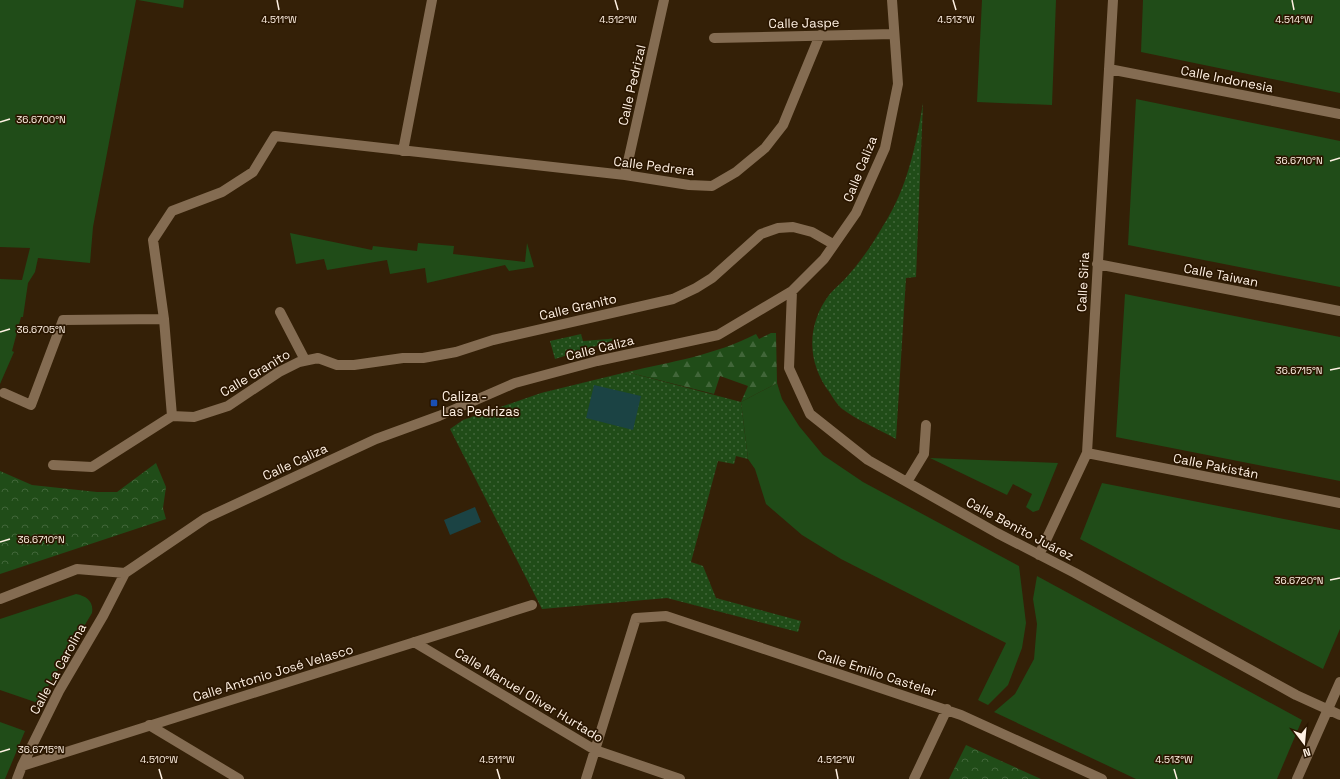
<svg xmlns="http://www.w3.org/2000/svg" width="1340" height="779" font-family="'Space Grotesk',sans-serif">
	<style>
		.grass { fill: #204c18 }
		.forest { fill: url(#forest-firs) }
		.park { fill: url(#park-crowns) }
		.garden { fill: url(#garden-dots) }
		.water { fill: #1b4344 }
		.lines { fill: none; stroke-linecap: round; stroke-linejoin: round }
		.minor { stroke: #846c52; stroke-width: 10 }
		.ticks { fill: none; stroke: #fff1e3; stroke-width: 1.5 }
		.transit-dot { fill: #1a4fb4; stroke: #2a1600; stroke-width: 1.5 }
		.labels { text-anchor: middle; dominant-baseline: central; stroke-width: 3.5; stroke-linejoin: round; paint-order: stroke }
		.street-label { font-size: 13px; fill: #fff1e3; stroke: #2a1600 }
		.poi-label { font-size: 13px; fill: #fff1e3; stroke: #2a1600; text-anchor: start }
		.ticks-label { font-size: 10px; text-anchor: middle; fill: #fff1e3; stroke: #2a1600; stroke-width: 3.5; stroke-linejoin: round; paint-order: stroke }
	</style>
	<defs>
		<pattern id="forest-firs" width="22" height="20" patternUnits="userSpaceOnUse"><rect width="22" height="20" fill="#204c18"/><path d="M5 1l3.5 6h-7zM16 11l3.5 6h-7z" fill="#416639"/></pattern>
		<pattern id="park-crowns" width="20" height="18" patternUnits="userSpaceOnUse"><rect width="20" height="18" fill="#204c18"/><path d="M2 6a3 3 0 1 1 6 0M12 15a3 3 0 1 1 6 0" fill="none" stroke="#416639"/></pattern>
		<pattern id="garden-dots" width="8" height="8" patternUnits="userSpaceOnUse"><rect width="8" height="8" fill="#204c18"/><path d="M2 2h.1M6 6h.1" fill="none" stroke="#416639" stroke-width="1.8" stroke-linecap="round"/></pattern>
	</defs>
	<rect width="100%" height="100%" fill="#342007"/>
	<!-- grass -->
	<path class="grass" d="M0,0H136L93,227L90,263L38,258L35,272L28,283L23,317H21L12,351L14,352L0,384V279L22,280L30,248L0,247Z
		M138,0H184L183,8Z
		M982,0H1056L1052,105L977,102Z
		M1143,0H1340V93L1141,52Z
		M1136,99L1340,141V287L1128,245Z
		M290,233L372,250L373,246L417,251L418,243L454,246L453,254L525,262L527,243L534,267L509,271L505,265L427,283L425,268L390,274L387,260L327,270L324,259L296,264Z
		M1125,294L1340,337V481L1116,437Z
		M777,383L782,399L799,426L823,455L863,482L1019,566L1026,623L1022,648L1008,685L988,705L978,700L1006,643L841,559L802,535L766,504L755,469L748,459L741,402Z
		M930,458L1058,463L1039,510L1033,512L1026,507L1032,494L1013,484L1007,495Z
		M1102,483L1340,530V629L1323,669L1080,539Z
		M1037,576L1302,720L1277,779H1136L994,712L1015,694L1034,659L1037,624L1033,599Z
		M76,594C87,596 94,602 92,613L38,703L0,690V619Z
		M0,722L25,731L5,779H0Z"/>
	<!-- forest -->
	<path class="forest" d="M771,333H776L777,383L741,402L748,386L720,376L714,394L627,372C671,362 715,355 756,334L759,339Z"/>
	<!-- park -->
	<path class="park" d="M156,463L166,487L163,508L166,519L0,574V471L32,485L97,492H117Z
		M966,745L1041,779H949Z"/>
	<!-- garden -->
	<path class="garden" d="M923,103L916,277L906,278L896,439C879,429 856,420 841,408C837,404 833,398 830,393C807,363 806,326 829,295C833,290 839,285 844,280C859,264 872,245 883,226C907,189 916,146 923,103Z
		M581,334L583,341L621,338L555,359L550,341Z
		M627,372L741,402L748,459L736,456L734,464L718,461L691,562L703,566L716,598L801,621L798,632L667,598L542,609L450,429L463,420L541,393Z"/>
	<!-- water -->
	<path class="water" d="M594,385L641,396L633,430L586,418Z
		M475,507L481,522L450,535L444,520Z"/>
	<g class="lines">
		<!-- minor -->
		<path class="minor" d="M714,38L894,34
			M1109,69L1340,114
			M403,151L432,0
			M625,175L664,0
			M1097,264L1340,311
			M792,291L789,368L810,414L868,460L997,533L1075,573L1296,695L1340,715
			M280,312L305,360
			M4,393L31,405L63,320L164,319
			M172,416L164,319L153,240L172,211L222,192L253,172L275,136L625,175L689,185L712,186L736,172L765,148L783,125L820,35
			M172,416L194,417L228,406L279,372L299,362L318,358L337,365H354L403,358H423L456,352L493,340L673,299L696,288L712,278L761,234L778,228L793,227L812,232L833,244
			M1087,453L1340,503
			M53,465L92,467L172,416
			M907,482L924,454L926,425
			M1039,555L1087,453L1113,0
			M0,599L77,569L125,573
			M414,642L595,750L680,779
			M149,725L239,779
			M22,766L532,605
			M17,779L22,766L59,691L103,616L125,573L206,518L376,439L439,416L515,383L597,361L718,335L792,291L824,259L856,213L885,148L898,84L892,0
			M586,779L636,618L666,616L961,715L1102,779
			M914,779L947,709
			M1297,779L1340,682"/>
	</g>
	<!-- ticks -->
	<path class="ticks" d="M277,0L279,10M615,0L618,10M953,0L956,10M1292,0L1294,10M0,122L10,119M1330,161L1340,158M0,332L10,329M1330,370L1340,368M0,542L10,539M1330,580L1340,578M0,752L10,749M159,769L162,779M497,769L500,779M836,769L838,779M1174,769L1177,779"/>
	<!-- markers -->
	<rect class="transit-dot" x="430" y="399" width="8" height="8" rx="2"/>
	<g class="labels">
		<!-- street labels -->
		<g class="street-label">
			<text transform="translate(804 23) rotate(-1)">Calle Jaspe</text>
			<text transform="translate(1227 79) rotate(11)">Calle Indonesia</text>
			<text transform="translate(632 85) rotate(-77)">Calle Pedrizal</text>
			<text transform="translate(654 166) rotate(7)">Calle Pedrera</text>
			<text transform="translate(860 169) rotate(-68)">Calle Caliza</text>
			<text transform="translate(1221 275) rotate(11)">Calle Taiwan</text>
			<text transform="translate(1083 282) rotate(-87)">Calle Siria</text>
			<text transform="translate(578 307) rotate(-13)">Calle Granito</text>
			<text transform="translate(600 348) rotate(-14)">Calle Caliza</text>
			<text transform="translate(255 373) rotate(-31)">Calle Granito</text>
			<text transform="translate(295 462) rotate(-25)">Calle Caliza</text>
			<text transform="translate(1216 466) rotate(11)">Calle Pakistán</text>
			<text transform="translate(1020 529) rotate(28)">Calle Benito Juárez</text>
			<text transform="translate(58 669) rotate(-61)">Calle La Carolina</text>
			<text transform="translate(273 673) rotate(-17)">Calle Antonio José Velasco</text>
			<text transform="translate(877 673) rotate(18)">Calle Emilio Castelar</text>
			<text transform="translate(529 695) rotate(31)">Calle Manuel Oliver Hurtado</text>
		</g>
		<!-- poi labels -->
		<g class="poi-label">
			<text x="442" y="396">Caliza -<tspan x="442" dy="15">Las Pedrizas</tspan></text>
		</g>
	</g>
	<g class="ticks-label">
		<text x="279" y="23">4.511°W</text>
		<text x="618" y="23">4.512°W</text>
		<text x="956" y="23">4.513°W</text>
		<text x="1294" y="23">4.514°W</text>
		<text x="41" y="123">36.6700°N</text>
		<text x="1299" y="164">36.6710°N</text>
		<text x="41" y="333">36.6705°N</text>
		<text x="1299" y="374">36.6715°N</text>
		<text x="41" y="543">36.6710°N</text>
		<text x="1299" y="584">36.6720°N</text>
		<text x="41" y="753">36.6715°N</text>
		<text x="159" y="763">4.510°W</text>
		<text x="497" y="763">4.511°W</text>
		<text x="836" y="763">4.512°W</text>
		<text x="1174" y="763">4.513°W</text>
	</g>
	<!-- north arrow -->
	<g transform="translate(1304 743) rotate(164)" stroke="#2a1600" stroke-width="3" paint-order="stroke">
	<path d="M0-3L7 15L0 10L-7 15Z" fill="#fff1e3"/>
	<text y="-6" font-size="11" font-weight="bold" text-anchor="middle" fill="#fff1e3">N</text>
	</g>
</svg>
